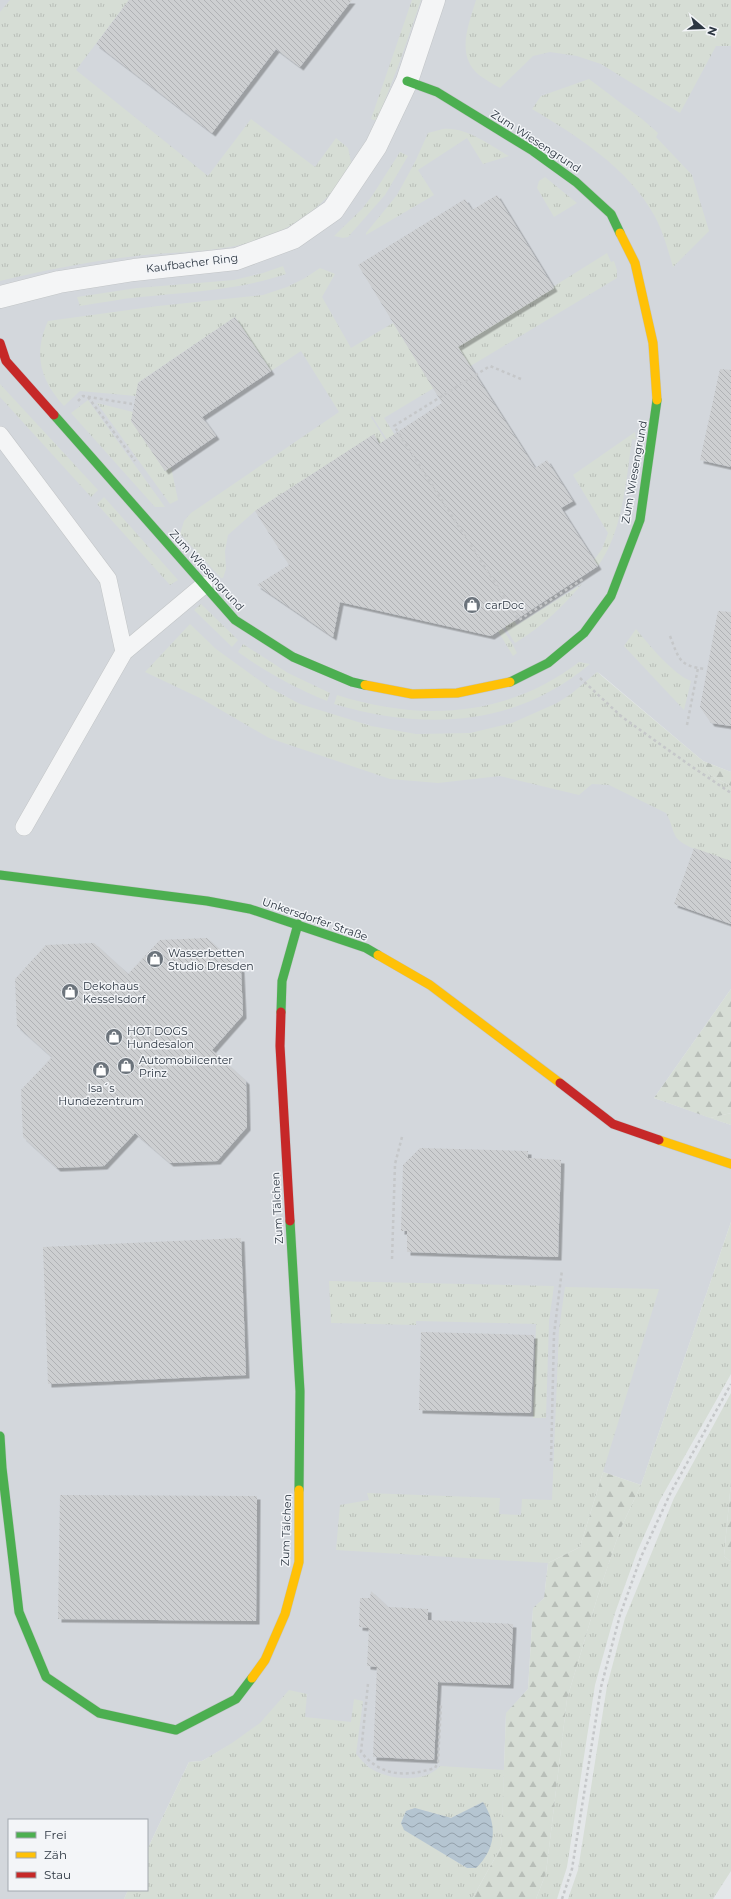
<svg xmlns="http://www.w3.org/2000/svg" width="731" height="1899" font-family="Montserrat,sans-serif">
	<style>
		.built { fill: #d3d7dc }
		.grass { fill: url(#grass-tufts); fill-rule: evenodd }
		.forest { fill: url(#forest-firs) }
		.water { fill: url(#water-waves) }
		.building { fill: url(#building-back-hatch); filter: url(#shadow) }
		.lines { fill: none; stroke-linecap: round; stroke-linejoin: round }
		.lane-casing { stroke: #c2c5c7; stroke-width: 18 }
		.street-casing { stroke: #c2c5c7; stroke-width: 23 }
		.fast-casing { stroke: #c2c5c7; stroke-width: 10 }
		.slow-casing { stroke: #c2c5c7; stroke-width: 10 }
		.jam-casing { stroke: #c2c5c7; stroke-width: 10 }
		.path { stroke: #c5c7c9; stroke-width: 2.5; stroke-dasharray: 3 3; stroke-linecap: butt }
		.lane { stroke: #f4f5f6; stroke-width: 17 }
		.street { stroke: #f4f5f6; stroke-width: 22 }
		.fast { stroke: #4caf50; stroke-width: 9 }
		.slow { stroke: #ffc107; stroke-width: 9 }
		.jam { stroke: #c62828; stroke-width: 9 }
		.labels { text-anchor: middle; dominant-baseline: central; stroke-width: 3; stroke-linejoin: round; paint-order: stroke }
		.street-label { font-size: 11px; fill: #2c3641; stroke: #f3f5f8 }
		.poi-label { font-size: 11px; fill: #2c3641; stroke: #f3f5f8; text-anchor: start }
	</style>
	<defs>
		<pattern id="grass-tufts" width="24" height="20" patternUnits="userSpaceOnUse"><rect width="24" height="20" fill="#d6ddd5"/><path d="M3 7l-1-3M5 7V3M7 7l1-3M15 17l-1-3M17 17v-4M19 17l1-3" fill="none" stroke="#b8beb8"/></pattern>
		<pattern id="forest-firs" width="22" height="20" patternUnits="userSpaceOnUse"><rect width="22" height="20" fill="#d6ddd5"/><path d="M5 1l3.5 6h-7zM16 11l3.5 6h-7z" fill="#b8beb8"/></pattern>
		<pattern id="water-waves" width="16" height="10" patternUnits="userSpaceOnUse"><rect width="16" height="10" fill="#b5c5d1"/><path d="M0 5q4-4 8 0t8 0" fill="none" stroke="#93a1ab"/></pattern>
		<pattern id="building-back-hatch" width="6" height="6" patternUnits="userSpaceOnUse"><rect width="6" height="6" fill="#cdcfd1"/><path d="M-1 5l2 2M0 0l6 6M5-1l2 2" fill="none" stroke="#b0b2b5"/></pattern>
		<filter id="shadow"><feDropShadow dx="3.5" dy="3.5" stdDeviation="0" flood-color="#0004"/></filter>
	</defs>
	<rect width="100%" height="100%" fill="#e4e7e9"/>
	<!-- built -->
	<path class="built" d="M0,0H731V772L703,761L598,672L731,819V989L654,1098L731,1125V1222L641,1485L603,1472L548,1563L544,1598L533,1609L528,1689L506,1714L501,1847L228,1746L202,1761L189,1762L147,1850V1820H9V1890H128L124,1899H0Z"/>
	<!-- grass -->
	<path class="grass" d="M10,0H129L76,70L208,176L251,119L315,167L336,138L348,148L352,166C325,209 281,239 230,247C196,253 162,252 128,257C85,262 42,271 0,281V12Z
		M412,0H421L400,61L377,121L371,119Z
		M476,0H731V46H716L680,113L601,64L577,56L550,52L533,56L500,88C493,84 486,80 479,75C455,55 469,24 476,0Z
		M589,79L642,119L658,133L656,137L692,175L709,231L673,267C668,250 663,231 654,215C628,168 577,136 532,109L541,96Z
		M443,129C467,127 489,145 509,156L483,164L467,138L418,170L434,195L366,235V233L397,195L415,162L428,133Z
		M400,152L408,156L385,195L348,237L343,238L334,236L362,209L372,196Z
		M545,177L577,203L554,217L537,188L539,181Z
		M607,253L611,262L614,261L617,270V278L384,418L517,625L582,584C561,608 543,626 515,643L372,416L371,417L514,647L517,653L513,656L480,601L374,435L255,511L228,535L225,551L226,569L223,578H221L180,534L184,521L191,513L339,412L301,351L271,371L235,317L139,382L136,396L80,391L64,406C40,380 33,354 48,321L158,306L263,295L287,287L305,278L320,268L335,274L322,297L351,348L393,323L422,369Z
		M283,266L286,274C239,290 189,292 140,297C120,299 100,303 80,306L77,297L137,288L234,280L263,273Z
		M0,384L98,490L91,497L0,397Z
		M88,400L165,507H155L71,413Z
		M97,403L133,412V423L165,471L171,467L178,500L170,504Z
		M635,432L636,440L632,439C626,481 623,531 598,566L594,560L602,549L608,533L573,475Z
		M104,497L178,580L170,585L97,504Z
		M201,604L238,640L232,647L194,610Z
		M190,624L216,649L270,688L300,704L371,726L416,734L470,733L512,723L557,703L571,694L597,672L703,761L710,775L731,786V861C718,857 683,848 676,837C672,830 671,821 666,813L609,785L592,784L579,795L500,776L438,783L390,779L269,738L202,699L145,672Z
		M636,629C648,644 674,675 691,681L684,710L624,646Z
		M243,644L288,673L330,693L327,701C295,688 266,672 238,652Z
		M579,662L590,664C515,727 425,731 334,704L337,695C421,722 508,717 579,662Z
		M731,1113V1125L710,1118Z
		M731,1222V1374L660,1500L637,1552L615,1613L595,1685L567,1867L557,1899H536L546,1873L567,1699L598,1595L620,1530L641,1485Z
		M329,1281L554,1286L549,1321L546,1418H533L536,1324L416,1321V1325L331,1323Z
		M565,1287L659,1289L580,1547L548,1563L336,1550L340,1505L369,1500L367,1493L500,1498L499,1514L521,1515L522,1499L552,1500L559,1330Z
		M731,1393V1482L724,1556L731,1562V1871L713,1899H568L578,1870L607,1686L625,1618L674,1498Z
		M289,1690L307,1694L305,1717L351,1722L354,1699L363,1701L356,1754C361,1759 365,1765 370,1768C388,1780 425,1784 440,1766L504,1770L501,1847L472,1899H124L128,1890H147V1850L189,1762L202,1761L232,1743L260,1723ZM483,1802L467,1868L405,1830L401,1823L406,1811L415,1808L451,1818Z"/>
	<!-- forest -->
	<path class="forest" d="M703,761L731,772V786L710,775Z
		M731,989V1113L710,1118L654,1098Z
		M603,1472L641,1485L620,1530L598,1595L567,1699L546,1873L536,1899H472L501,1847L506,1713L528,1689L533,1608L544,1598L548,1563L580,1547Z
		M731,1482V1562L724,1556Z"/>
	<!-- water -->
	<path class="water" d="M483,1802C498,1825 496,1849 476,1868H467L404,1830L401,1823L406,1811L415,1808L451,1818Z"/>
	<!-- building -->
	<path class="building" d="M129,0H352L300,67L276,49L212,133L96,44Z
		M497,195L554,288L458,347L535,468L547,460L573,501L561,508L598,566L491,636L340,602L333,637L257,585L289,565L255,511L374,434L379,444L442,403L358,265L465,199L472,210Z
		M235,317L271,371L202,417L216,436L165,471L131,421L138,383Z
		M720,369L731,370V467L700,460Z
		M718,611L731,612V726L711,723L700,707Z
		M694,848L731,861V924L674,904Z
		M207,938L241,969L243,1015L212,1050L246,1081L247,1127L217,1161L170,1163L135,1133L104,1166L57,1168L23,1137L21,1090L52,1057L17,1026L15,979L46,945L94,943L128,974L160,940Z
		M420,1148L528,1151V1158L561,1160L558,1257L407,1252V1231H401L403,1165Z
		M241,1238L246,1375L48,1384L43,1247Z
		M421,1332L534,1335L531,1413L419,1410Z
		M60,1495L257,1496L256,1621L58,1619Z
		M371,1591L388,1607L428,1609V1620L513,1624L510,1685L438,1682L434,1760L373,1757L377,1667L367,1666L369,1628L359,1627L360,1598H370Z"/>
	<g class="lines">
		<!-- lane casing -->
		<g class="lane-casing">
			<path id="lane" d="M0,435L108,579L124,652
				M24,827L124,652L204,585"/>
		</g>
		<!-- street casing -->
		<g class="street-casing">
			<path id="street" d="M0,297L59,282L134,270L236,259L293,238L333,210L376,146L407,81L434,0"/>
		</g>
		<!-- fast casing -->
		<g class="fast-casing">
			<path id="fast" d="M407,81L437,92L533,151L576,182L611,214L620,233
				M54,415L235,620L293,657L352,682L365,685
				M510,682L548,663L584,633L611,596L640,520L657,400
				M0,875L207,901L250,909L366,948L378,955
				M281,1012L282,981L298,924
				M290,1221L300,1391L299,1490
				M0,1436L2,1468L19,1612L46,1677L99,1713L176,1730L236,1699L252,1678"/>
		</g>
		<!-- slow casing -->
		<g class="slow-casing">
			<path id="slow" d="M620,233L635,263L653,343L657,400
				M365,685L412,694L457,693L510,682
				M378,955L430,985L560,1083
				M659,1140L731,1164
				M252,1678L265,1660L285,1614L299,1562V1490"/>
		</g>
		<!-- jam casing -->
		<g class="jam-casing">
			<path id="jam" d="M0,343L6,361L54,415
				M281,1012L280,1046L290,1221
				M560,1083L613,1124L659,1140"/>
		</g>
		<!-- path -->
		<path class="path" d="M521,379L490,366L394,426L519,620L583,579
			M88,397L135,461
			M78,401L83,396L132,404
			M670,636C679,659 679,666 705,669
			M580,678L622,717L688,764L731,793
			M687,725L698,668
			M392,1259L395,1164L402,1137
			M551,1461L554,1334L562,1270
			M368,1684L361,1752C381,1777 406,1777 435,1768L438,1762L441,1704
			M562,1899L572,1869L601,1687L620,1615L641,1557L671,1492L731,1384"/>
		<!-- lane -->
		<use href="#lane" class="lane"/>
		<!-- street -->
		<use href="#street" class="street"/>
		<!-- fast -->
		<use href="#fast" class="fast"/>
		<!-- slow -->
		<use href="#slow" class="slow"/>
		<!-- jam -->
		<use href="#jam" class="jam"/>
	</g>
	<!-- icons -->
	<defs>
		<g id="shop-disc" transform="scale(0.9)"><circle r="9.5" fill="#6c747c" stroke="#f3f5f8"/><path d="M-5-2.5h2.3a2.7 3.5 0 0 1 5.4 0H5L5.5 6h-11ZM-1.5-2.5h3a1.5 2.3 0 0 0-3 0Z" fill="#fff"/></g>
	</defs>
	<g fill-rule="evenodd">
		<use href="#shop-disc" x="472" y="605"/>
		<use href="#shop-disc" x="155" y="959"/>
		<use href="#shop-disc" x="70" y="992"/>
		<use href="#shop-disc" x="114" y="1037"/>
		<use href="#shop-disc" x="126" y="1066"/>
		<use href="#shop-disc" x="101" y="1070"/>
	</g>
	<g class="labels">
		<!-- street labels -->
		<g class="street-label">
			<text transform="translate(536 141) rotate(33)">Zum Wiesengrund</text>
			<text transform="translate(192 263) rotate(-7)">Kaufbacher Ring</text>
			<text transform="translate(634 472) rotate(-80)">Zum Wiesengrund</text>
			<text transform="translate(207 570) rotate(48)">Zum Wiesengrund</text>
			<text transform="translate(315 919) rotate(19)">Unkersdorfer Straße</text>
			<text transform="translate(277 1208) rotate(-93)">Zum Tälchen</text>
			<text transform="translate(286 1530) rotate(-88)">Zum Tälchen</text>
		</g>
		<!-- poi labels -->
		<g class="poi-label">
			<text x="485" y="605">carDoc</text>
			<text x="168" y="953">Wasserbetten<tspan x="168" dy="13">Studio Dresden</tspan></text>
			<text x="83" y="986">Dekohaus<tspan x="83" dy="13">Kesselsdorf</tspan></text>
			<text x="127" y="1031">HOT DOGS<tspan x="127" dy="13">Hundesalon</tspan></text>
			<text x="139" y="1060">Automobilcenter<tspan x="139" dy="13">Prinz</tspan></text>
			<text x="101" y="1088" text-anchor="middle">Isa´s<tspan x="101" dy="13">Hundezentrum</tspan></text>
		</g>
	</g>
	<!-- legend -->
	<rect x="8" y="1819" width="140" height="72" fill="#f3f5f8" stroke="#a3a9af"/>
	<rect x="16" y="1832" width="20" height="6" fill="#4caf50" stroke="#a3a9af"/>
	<text x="44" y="1839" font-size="12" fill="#2c3641">Frei</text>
	<rect x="16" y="1852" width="20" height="6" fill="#ffc107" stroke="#a3a9af"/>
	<text x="44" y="1859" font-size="12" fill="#2c3641">Zäh</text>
	<rect x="16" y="1872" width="20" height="6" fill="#c62828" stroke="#a3a9af"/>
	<text x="44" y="1879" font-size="12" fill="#2c3641">Stau</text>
	<!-- north arrow -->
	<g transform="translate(703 28) rotate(109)" stroke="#f3f5f8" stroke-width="3" paint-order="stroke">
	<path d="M0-3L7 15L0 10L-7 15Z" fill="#2c3641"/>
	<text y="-6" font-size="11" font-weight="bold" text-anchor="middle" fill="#2c3641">N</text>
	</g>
</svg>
